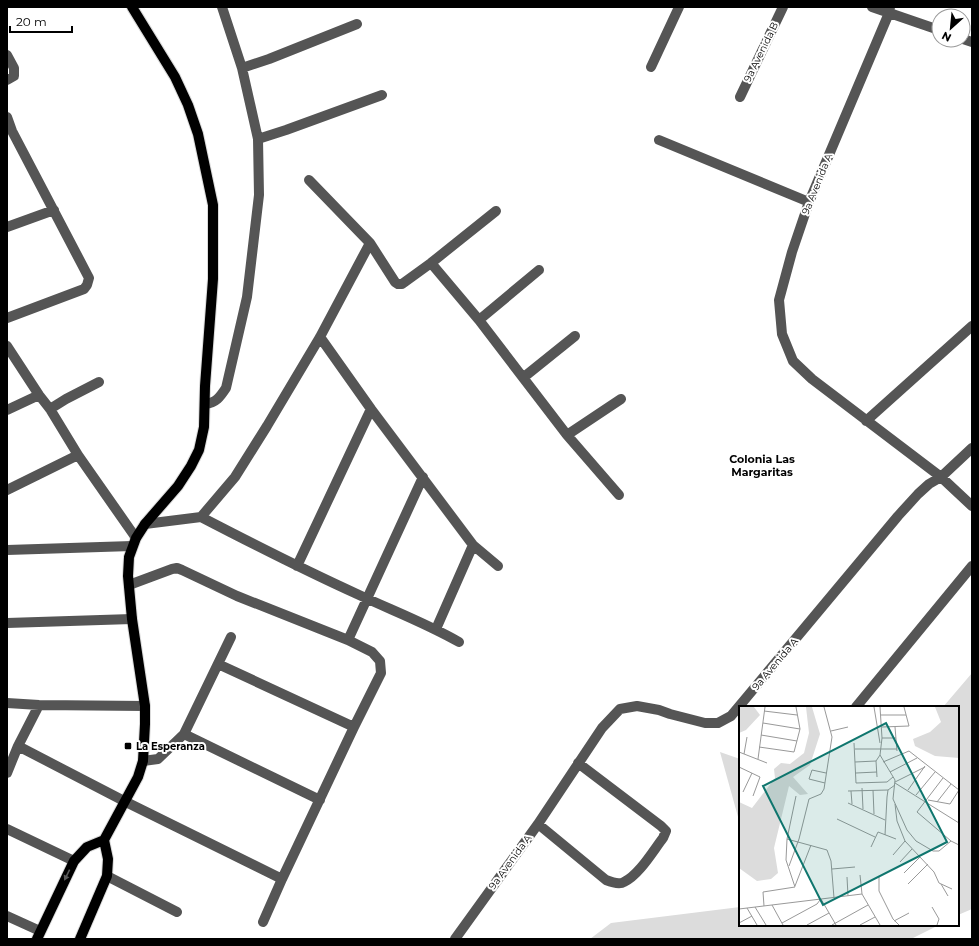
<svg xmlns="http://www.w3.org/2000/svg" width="979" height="946" font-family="Montserrat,sans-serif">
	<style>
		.green { fill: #dcdcdc }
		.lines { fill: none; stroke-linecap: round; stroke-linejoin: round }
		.major-casing { stroke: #dbdbdb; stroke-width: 12 }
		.minor { stroke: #555; stroke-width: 10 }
		.major { stroke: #000; stroke-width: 10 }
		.oneway { fill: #595959 }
		.poi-dot { fill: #000; stroke: #fff; stroke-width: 1.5 }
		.labels { text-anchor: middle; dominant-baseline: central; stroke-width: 4; stroke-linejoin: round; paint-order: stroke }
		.street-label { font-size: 10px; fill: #000; stroke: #fff }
		.poi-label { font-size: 10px; font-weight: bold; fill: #000; stroke: #fff; text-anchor: start }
		.neighbourhood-label { font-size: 11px; font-weight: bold; fill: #000; stroke: #fff }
		.inset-road { fill: none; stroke: #999; stroke-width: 1 }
		.view { fill: #0f766e; fill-opacity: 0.15; stroke: #0f766e; stroke-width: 2 }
		.inset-edge { fill: none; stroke: #000; stroke-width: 2 }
	</style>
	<rect width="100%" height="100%" fill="#fff"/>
	<!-- green -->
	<path class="green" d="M972,673V909L958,915V707H943Z
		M720,752L740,759V824Z
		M740,907V925H939L911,939H590L611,923Z"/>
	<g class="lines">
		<!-- major casing -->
		<g class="major-casing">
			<path id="major" d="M37,939L74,861L87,847L104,840L138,777L143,761L145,724V706L132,619L128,576L129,557L136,538L145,524L178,486L191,466L199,450L204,427L205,386L213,279V205L198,134L188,105L175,77L132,7
				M80,939L107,876L108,859L104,840"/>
		</g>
		<!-- minor -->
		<path class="minor" d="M872,7L939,30
			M890,7L889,13L809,202L792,252L779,300L782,334L793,361L812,379L941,477L972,506
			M963,39L972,42
			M7,55L14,68V76L7,80
			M651,67L679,7
			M242,68L269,59L357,24
			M740,97L783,7
			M7,117L12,131L89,278L87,285L84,289L7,318
			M258,139L286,130L382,95
			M659,140L809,202
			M309,180L370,243L395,282L398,284H402L431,263L496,211
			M7,227L54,210
			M431,263L479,320L567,435L619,495
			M479,320L539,270
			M320,337L371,409L473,545L498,566
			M7,346L39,395L50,409L78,455L136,538
			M524,377L575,336
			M205,404C216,403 220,397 226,388L247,297L259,195L258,139L242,68L222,7
			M50,409L66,399L99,382
			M7,410L39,395
			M866,421L972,326
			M567,435L621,399
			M7,490L78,455
			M201,517C253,544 304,570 357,594C391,610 426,623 459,642
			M145,524L201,517L235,477L267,426L320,337L370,243
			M7,550L132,546
			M297,566L371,409
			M129,585L172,569L177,568L182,570L237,596L348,640L372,652L380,661L381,673L354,727L282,879L263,922
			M7,623L132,619
			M436,629L473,545
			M348,640L423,477
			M218,664L354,727
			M7,703L39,705L145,706
			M856,707L972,566
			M184,734L320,800
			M18,746L126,802L282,879
			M143,761L158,759L184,734L231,637
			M7,773L18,746L39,705
			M538,824L606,880C611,882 619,885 624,882C639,875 653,851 663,838L666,831L661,826L578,763
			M7,829L74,861
			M107,876L177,912
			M7,916L40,931
			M455,939L538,824L602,728L620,709L637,706L659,710L670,714L705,723H718L731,716L898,516L918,494L929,484L941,477L972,448"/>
		<!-- major -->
		<use href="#major" class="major"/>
	</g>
	<!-- one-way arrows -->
	<defs><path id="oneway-solid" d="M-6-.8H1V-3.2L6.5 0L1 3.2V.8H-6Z"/></defs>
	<use class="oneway" href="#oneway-solid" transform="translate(67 875) rotate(116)"/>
	<!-- markers -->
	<rect class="poi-dot" x="124" y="742" width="8" height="8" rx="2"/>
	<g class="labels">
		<!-- street labels -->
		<g class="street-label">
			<text transform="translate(761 52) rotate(-64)">9a Avenida B</text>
			<text transform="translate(817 184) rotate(-68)">9a Avenida A</text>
			<text transform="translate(775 664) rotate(-50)">9a Avenida A</text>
			<text transform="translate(510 862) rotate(-54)">9a Avenida A</text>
		</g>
		<!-- poi labels -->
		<g class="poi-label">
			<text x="136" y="746">La Esperanza</text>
		</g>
		<!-- neighbourhood labels -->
		<g class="neighbourhood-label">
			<text x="762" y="459">Colonia Las<tspan x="762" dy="13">Margaritas</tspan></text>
		</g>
	</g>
	<!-- overview -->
	<g transform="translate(739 706)">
		<rect width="220" height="220" fill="#fff"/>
		<path d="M0,1H15L21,9L7,24L0,27ZM67,1H73L81,28L71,59L54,71L69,88L61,89L50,80L35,142L39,167L32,173L18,175L0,162V96L13,102L36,72L35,63L42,57L51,58L65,47L70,27ZM196,1H220V52L196,50L176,40L174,33L191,26L202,16Z" fill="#dcdcdc"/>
		<path class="inset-road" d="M135,1L141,37M141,1L143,32L141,49L156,74L154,93L168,124L177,135L194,145H200L212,135L220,139M25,5L58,9M142,9H167M24,17L61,23M143,21L170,20L165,1M156,21L158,45M92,25L109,21M22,29L58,35M143,32H157M115,37L117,77L148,76L154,71M20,41L55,46L61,23L57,1M116,43H158M0,46L28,57M5,48L8,31M19,53L26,1M116,56L137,55M144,56L170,45L220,84L211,98L189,94M0,61L21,71L14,90M151,66L178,52M117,67L138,66M138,71L137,55L141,49M204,72L178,106L212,135M156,76L186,61M86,77L70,73L73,64L87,67M156,77L220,117M123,82L124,103M134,84L135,108M169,84L186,60M109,85L149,84M112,85L113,98M4,86L13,67M177,89L196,66M198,96L212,78M109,97L146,114M156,98L158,115L166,135L195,166L200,177L213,183M98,113L136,131M146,129L148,91L149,84L156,79M48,133L88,144L92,155L95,192M132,141L139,126L157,133M154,149L166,135M161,156L173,143M50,160L60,133L70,93L82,88L85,83L93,31L85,1M93,163L116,161M165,167L181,151M121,169L123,188L141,219M140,170V185L154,213L160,219M108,171L109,190M169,178L189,158M202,178L209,190M56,180L72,139M82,193L97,219M33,199L44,219M25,200L24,186L56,181L47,154L48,133L57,90M16,201L27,219M193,201L200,213L198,219M8,202L18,219M0,203L123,188M155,215L170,207M0,217L13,210M43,217L78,198L81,194M68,219L90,207M93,219L129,199M121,219L136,211"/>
		<path class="view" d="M147,17L208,136L84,199L24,80Z"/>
		<rect width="220" height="220" class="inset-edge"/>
	</g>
	<!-- border -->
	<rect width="979" height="946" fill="none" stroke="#000000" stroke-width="16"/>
	<!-- north arrow -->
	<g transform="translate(951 28) rotate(207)"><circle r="19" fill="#ffffff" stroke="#999999"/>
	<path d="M0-3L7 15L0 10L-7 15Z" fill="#000000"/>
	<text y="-6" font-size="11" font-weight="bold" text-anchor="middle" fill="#000000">N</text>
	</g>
	<!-- scale -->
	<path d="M10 26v6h62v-6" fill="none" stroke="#000000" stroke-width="2"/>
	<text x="16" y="26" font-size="12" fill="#000000" stroke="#ffffff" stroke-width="3" paint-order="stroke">20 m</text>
</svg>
